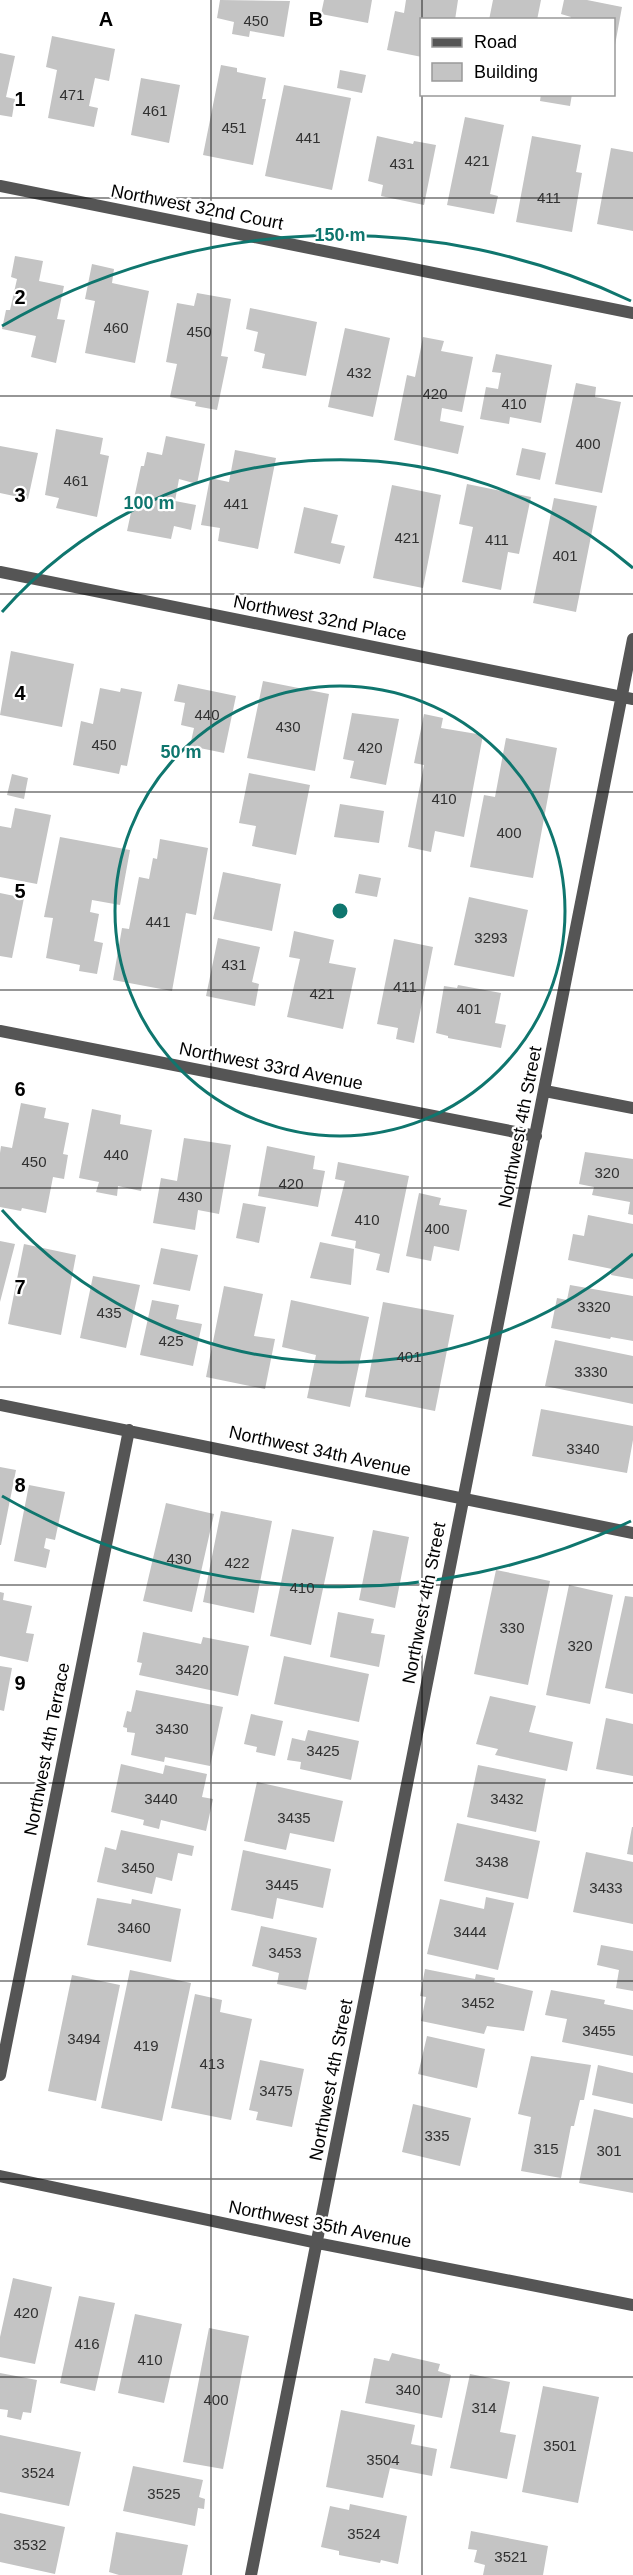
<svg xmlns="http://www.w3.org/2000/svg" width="633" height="2575" font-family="Helvetica,sans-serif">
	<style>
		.building { fill: #c4c4c4 }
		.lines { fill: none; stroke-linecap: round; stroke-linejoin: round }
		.minor { stroke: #555; stroke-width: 12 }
		.grid { fill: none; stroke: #000; stroke-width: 1.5; stroke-opacity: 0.55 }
		.ring { fill: none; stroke: #0f766e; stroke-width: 3 }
		.labels { text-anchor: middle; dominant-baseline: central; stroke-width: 4.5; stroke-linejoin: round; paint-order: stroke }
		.number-label { font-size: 15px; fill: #313131 }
		.street-label { font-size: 18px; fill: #000; stroke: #fff }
		.grid-label { font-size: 20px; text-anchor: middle; font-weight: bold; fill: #000; stroke: #fff; stroke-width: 4.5; stroke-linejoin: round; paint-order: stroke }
		.centre { fill: #0f766e; stroke: #fff; stroke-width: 3 }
		.ring-label { font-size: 18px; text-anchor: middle; font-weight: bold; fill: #0f766e; stroke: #fff; stroke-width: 4.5; stroke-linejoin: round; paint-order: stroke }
	</style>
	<rect width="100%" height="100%" fill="#fff"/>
	<!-- building -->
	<path class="building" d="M220,0L290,1L284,37L250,31L249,37L232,34L234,22L217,18Z
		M324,0H372L368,23L321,14Z
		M406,0H458L455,20H422V57L387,50L395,11L404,13Z
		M493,0H541L537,20H489Z
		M564,0H587L622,7L615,45L614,20H570L571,17L561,14Z
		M52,36L115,49L109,81L95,78L89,106L98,108L94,127L48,118L57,70L46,67Z
		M0,53L15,56L6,97L15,99L12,117L0,115Z
		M221,65L237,68V72L266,78L262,99H266L253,165L203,155Z
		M340,70L366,75L362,93L337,88Z
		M141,78L180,85L169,143L131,135Z
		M284,85L351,98L332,190L265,176Z
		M541,94H572L570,106L540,101Z
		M465,117L504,125L490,194L498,196L494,214L447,205Z
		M377,136L413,144L414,141L436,145L424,205L381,196L383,185L368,181Z
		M532,136L581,145L576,172L582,173L572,232L516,222Z
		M611,148L633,152V231L597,224Z
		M15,256L43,261L39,281L64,286L57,319L65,320L56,363L31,357L36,336L2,329L6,310H10L17,279L11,277Z
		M92,264L114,269L112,283L149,291L135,363L85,353L95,301L85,299Z
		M197,293L231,299L221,356L228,357L217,410L195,406L196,402L170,397L177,364L166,362L177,303L194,306Z
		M250,308L317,322L306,376L262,368L265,354L254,351L258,332L246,329Z
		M345,328L390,338L373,417L328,407Z
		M423,337L444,341L441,351L473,357L462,412L442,408L440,421L464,426L458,454L394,440L407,375L415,377Z
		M496,354L552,365L541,423L510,417L509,424L480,419L486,387L498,389L501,373L492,372Z
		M576,383L596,387L595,397L621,402L602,493L555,484Z
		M56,429L103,438L100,454L109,456L97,517L56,508L59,498L45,495Z
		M166,436L205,444L197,484L179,479L175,501L196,505L191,530L174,526L171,539L127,531L141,466H144L147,452L162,455Z
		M0,446L38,453L28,499L0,493Z
		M522,448L546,453L540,480L516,475Z
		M235,450L276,458L258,549L218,541L220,528L201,525L210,478L229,482Z
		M467,484L531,497L519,554L508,552L501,590L462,582L473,527L459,524Z
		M392,485L441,495L423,588L373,578Z
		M554,498L597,506L576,612L533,603Z
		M304,507L338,515L331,543L345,546L340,564L294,553Z
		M11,651L74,664L62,727L0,715Z
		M263,681L329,694L315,771L247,758Z
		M178,684L236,696L224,753L190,746L194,728L181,725L185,703L174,701Z
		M100,688L120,692L121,688L142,692L127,766L121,765L119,774L73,765L81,721L93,724Z
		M352,713L399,719L386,785L350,778L354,761L343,759Z
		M424,714L443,718L441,728L483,735L464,837L435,831L431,852L408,847L424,765L414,763Z
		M506,738L557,748L533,878L470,867L484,795L495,797Z
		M249,773L310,785L296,855L252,846L256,826L239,823Z
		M12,774L28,778L24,799L7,795Z
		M340,804L384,811L379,843L334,837Z
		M15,808L51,815L37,884L0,877V826L11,828Z
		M60,837L130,850L120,905L92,900L90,912L99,914L94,941L103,943L97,974L79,971L80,965L46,958L53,918L44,917Z
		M160,839L208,848L196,915L186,913L172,991L113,980L122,928L129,929L139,877L149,879L153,858L157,859Z
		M223,872L281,884L272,931L213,919Z
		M359,874L381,878L377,897L355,893Z
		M0,893L24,898L12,958L0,956Z
		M469,897L528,910L514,977L454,965Z
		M294,931L334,940L329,963L356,968L343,1029L287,1017L300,959L289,957Z
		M218,938L260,947L252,982L259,984L255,1006L206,996Z
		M394,939L433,947L414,1043L396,1039L398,1028L377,1024Z
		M458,985L501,993L495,1023L506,1025L501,1048L448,1038V1036L436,1033L444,986L457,988Z
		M21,1103L46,1108L44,1118L69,1123L63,1154L68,1155L64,1179L53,1177L46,1213L22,1208L21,1211L0,1207V1153L1,1146L12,1148Z
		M92,1109L121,1115L120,1124L152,1130L141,1191L118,1186L117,1196L96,1192L99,1182L79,1178Z
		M184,1138L231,1145L219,1214L198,1210L195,1230L153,1223L161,1178L177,1181Z
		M267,1146L315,1156L313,1169L325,1171L318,1207L258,1196Z
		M585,1152L633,1159V1215L628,1214L630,1202L592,1195L594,1187L579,1184Z
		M338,1162L409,1176L389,1273L376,1270L380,1254L355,1248L356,1241L331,1236L345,1181L335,1179Z
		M419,1193L441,1198L439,1205L467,1210L459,1251L434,1246L431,1261L406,1256Z
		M243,1203L266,1207L259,1243L236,1238Z
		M588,1215L633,1224V1279L611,1275L612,1269L568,1260L573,1234L584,1236Z
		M0,1241L15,1244L0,1302Z
		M320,1242L354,1249L351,1285L310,1278Z
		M24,1244L76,1255L61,1335L8,1324Z
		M161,1248L198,1255L190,1291L153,1284Z
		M93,1276L140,1285L126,1348L80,1338Z
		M570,1285L633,1296V1341L611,1337L610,1339L551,1328L557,1298L567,1300Z
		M224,1286L263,1294L254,1336L275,1339L265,1389L206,1377Z
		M152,1300L179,1305L176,1319L202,1324L193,1366L140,1355Z
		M291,1300L369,1317L350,1407L307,1398L316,1355L282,1347Z
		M383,1302L454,1315L435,1411L365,1397Z
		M555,1340L633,1356V1404L545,1386Z
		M541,1409L633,1426V1440L627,1473L532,1456Z
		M0,1467L16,1470L1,1545H0Z
		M29,1485L65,1492L55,1540L46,1538L44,1548L50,1550L46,1568L14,1561Z
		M166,1503L214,1514L192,1612L143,1601Z
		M221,1511L272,1521L254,1613L203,1602Z
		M292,1529L334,1537L311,1645L270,1636Z
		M373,1530L409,1537L395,1608L359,1600Z
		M496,1570L550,1581L528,1685L474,1674Z
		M569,1585L613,1595L590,1704L546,1695Z
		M0,1592L4,1593L3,1600L32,1606L26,1633L34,1634L28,1662L0,1656Z
		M625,1596L633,1597V1694L605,1688Z
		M338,1612L374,1619L371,1633L385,1635L379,1667L330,1657Z
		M143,1632L201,1644L203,1637L249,1646L238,1696L139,1675L142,1663L137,1662Z
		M284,1656L369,1674L359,1722L274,1704Z
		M0,1666L12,1668L4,1711L0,1710Z
		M136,1690L223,1707L210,1766L165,1757L164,1762L131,1755L135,1733L127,1732V1728L123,1727L127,1711L131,1712Z
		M490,1696L536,1706L529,1732L573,1742L567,1771L495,1755L498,1749L476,1744Z
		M251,1714L283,1721L275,1756L256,1752L257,1747L244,1744Z
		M606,1718L633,1724V1776L596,1769Z
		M308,1730L359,1741L351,1780L300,1769L301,1762L287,1760L292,1738L305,1741Z
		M121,1764L163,1774L165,1765L207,1774L202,1797L213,1799L206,1831L161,1820L159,1829L143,1825L144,1820L111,1812Z
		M478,1765L546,1779L536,1832L467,1817Z
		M257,1782L343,1801L334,1842L290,1833L286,1850L244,1841Z
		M457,1823L540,1841L528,1899L444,1881Z
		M632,1827H633V1855L627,1854Z
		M121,1830L194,1846L192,1856L178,1853L172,1881L156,1877L152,1894L97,1882L105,1847L116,1850Z
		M243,1850L331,1869L323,1908L277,1898L273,1919L231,1910Z
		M586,1852L633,1862V1924L573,1912Z
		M486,1897L514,1903L498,1970L427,1954L440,1899L484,1909Z
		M97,1898L131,1904L132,1899L181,1909L171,1962L87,1945Z
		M261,1926L317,1938L306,1990L277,1984L279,1973L252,1966Z
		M601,1945L633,1951V1991L616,1988L619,1970L597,1965Z
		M425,1969L475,1979L476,1974L495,1978L494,1982L533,1991L524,2031L487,2026L484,2034L421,2021L426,1997L420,1996Z
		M130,1970L191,1983L162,2121L101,2108Z
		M72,1975L120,1985L96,2101L48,2091Z
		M551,1990L605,2000L604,2004L633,2010V2056L562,2042L567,2019L545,2015Z
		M195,1994L222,2000L220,2012L252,2019L231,2120L171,2108Z
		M427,2036L485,2049L477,2088L418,2074Z
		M531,2056L591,2065L584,2100H580L574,2126H571L561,2178L521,2171L531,2117L518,2114Z
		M260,2060L304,2069L292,2127L256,2120L258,2112L249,2110Z
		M598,2065L633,2073V2104L592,2095Z
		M413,2104L471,2118L460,2166L402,2152Z
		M594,2109L633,2118V2193L579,2183Z
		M13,2278L52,2287L35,2364L0,2357V2337Z
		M79,2296L115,2303L95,2391L60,2383Z
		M135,2314L182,2324L164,2403L118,2393Z
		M209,2328L249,2336L223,2469L183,2462Z
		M392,2353L440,2364L438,2371L451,2375L442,2418L365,2403L374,2358L389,2361Z
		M0,2373L37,2380L31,2413L23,2412L21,2420L7,2417L8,2410L0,2409Z
		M470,2374L510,2382L500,2432L516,2435L507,2479L450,2468Z
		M543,2386L599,2397L578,2503L522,2492Z
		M341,2410L415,2425L411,2444L437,2449L432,2476L390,2468L383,2498L326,2487Z
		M0,2435L81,2452L69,2506L0,2492Z
		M133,2466L203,2480L199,2497L205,2499L204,2509L198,2508L195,2526L123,2511Z
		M350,2504L407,2516L398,2564L381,2560L380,2563L339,2555V2551L321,2547L330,2506L349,2510Z
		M0,2513L65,2527L55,2574L0,2562Z
		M471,2531L548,2546L543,2575H483L485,2565L474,2562L477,2550L468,2549Z
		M116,2532L188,2545L182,2575H119L109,2572Z"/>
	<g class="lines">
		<!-- minor -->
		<path class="minor" d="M0,186L633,313
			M0,572L633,699
			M0,1031L536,1136
			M545,1091L633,1108
			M0,1405L633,1533
			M0,2075L129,1430
			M0,2176L317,2243L633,2305
			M251,2575L633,639"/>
	</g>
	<!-- grid -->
	<path class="grid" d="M211,0V2575M422,0V20M422,94V2575M0,198H633M0,396H633M0,594H633M0,792H633M0,990H633M0,1188H633M0,1387H633M0,1585H633M0,1783H633M0,1981H633M0,2179H633M0,2377H633"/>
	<!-- distance rings -->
	<g class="ring">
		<circle cx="340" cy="911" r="225"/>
		<path d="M633 1254A451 451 0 0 1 2 1210M2 612A451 451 0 0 1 633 568"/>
		<path d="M631 1521A676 676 0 0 1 2 1496M2 326A676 676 0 0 1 631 301"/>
	</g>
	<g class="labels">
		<!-- number labels -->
		<g class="number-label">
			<text x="256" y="20">450</text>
			<text x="72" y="94">471</text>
			<text x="155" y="110">461</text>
			<text x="234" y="127">451</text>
			<text x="308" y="137">441</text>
			<text x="477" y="160">421</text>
			<text x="402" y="163">431</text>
			<text x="549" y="197">411</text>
			<text x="116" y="327">460</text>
			<text x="199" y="331">450</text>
			<text x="359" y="372">432</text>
			<text x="435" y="393">420</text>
			<text x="514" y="403">410</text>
			<text x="588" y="443">400</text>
			<text x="76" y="480">461</text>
			<text x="236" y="503">441</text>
			<text x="407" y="537">421</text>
			<text x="497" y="539">411</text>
			<text x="565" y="555">401</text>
			<text x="207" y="714">440</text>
			<text x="288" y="726">430</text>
			<text x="104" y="744">450</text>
			<text x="370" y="747">420</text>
			<text x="444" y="798">410</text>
			<text x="509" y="832">400</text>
			<text x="158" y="921">441</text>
			<text x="491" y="937">3293</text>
			<text x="234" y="964">431</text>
			<text x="405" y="986">411</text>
			<text x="322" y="993">421</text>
			<text x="469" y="1008">401</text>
			<text x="116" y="1154">440</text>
			<text x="34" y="1161">450</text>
			<text x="607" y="1172">320</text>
			<text x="291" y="1183">420</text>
			<text x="190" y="1196">430</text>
			<text x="367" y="1219">410</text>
			<text x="437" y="1228">400</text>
			<text x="594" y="1306">3320</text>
			<text x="109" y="1312">435</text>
			<text x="171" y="1340">425</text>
			<text x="409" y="1356">401</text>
			<text x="591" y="1371">3330</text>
			<text x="583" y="1448">3340</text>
			<text x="179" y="1558">430</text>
			<text x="237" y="1562">422</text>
			<text x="302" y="1587">410</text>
			<text x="512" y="1627">330</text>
			<text x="580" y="1645">320</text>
			<text x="192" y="1669">3420</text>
			<text x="172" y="1728">3430</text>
			<text x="323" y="1750">3425</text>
			<text x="161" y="1798">3440</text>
			<text x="507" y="1798">3432</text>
			<text x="294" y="1817">3435</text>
			<text x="492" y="1861">3438</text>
			<text x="138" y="1867">3450</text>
			<text x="282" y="1884">3445</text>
			<text x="606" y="1887">3433</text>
			<text x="134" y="1927">3460</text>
			<text x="470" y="1931">3444</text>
			<text x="285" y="1952">3453</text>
			<text x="478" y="2002">3452</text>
			<text x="599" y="2030">3455</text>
			<text x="84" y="2038">3494</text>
			<text x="146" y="2045">419</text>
			<text x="212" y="2063">413</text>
			<text x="276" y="2090">3475</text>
			<text x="437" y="2135">335</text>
			<text x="546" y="2148">315</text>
			<text x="609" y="2150">301</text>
			<text x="26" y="2312">420</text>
			<text x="87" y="2343">416</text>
			<text x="150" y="2359">410</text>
			<text x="408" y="2389">340</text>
			<text x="216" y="2399">400</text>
			<text x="484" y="2407">314</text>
			<text x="560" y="2445">3501</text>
			<text x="383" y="2459">3504</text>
			<text x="38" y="2472">3524</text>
			<text x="164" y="2493">3525</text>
			<text x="364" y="2533">3524</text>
			<text x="30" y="2544">3532</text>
			<text x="511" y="2556">3521</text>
		</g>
		<!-- street labels -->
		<g class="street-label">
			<text transform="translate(197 207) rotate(11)">Northwest 32nd Court</text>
			<text transform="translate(320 618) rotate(11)">Northwest 32nd Place</text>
			<text transform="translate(271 1066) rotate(11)">Northwest 33rd Avenue</text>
			<text transform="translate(520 1127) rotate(-79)">Northwest 4th Street</text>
			<text transform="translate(320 1451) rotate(12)">Northwest 34th Avenue</text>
			<text transform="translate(424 1603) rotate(-79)">Northwest 4th Street</text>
			<text transform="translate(47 1749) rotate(-79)">Northwest 4th Terrace</text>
			<text transform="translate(331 2080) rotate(-79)">Northwest 4th Street</text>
			<text transform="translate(320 2224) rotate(11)">Northwest 35th Avenue</text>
		</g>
	</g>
	<g class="grid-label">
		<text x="106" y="26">A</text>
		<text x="316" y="26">B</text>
		<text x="20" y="106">1</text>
		<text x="20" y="304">2</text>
		<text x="20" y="502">3</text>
		<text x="20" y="700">4</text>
		<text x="20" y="898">5</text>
		<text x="20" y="1096">6</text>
		<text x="20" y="1294">7</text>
		<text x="20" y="1492">8</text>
		<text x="20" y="1690">9</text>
	</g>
	<circle cx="340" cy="911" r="9" class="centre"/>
	<g class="ring-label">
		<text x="340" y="241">150 m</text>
		<text x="149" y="509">100 m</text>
		<text x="181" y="758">50 m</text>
	</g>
	<!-- legend -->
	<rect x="420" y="18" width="195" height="78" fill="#ffffff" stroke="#999999" stroke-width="1.5"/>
	<rect x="432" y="38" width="30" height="9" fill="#555555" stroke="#999999" stroke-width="1.5"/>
	<text x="474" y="48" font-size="18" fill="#000000">Road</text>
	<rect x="432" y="63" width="30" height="18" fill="#c4c4c4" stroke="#999999" stroke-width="1.5"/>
	<text x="474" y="78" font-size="18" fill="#000000">Building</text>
</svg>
